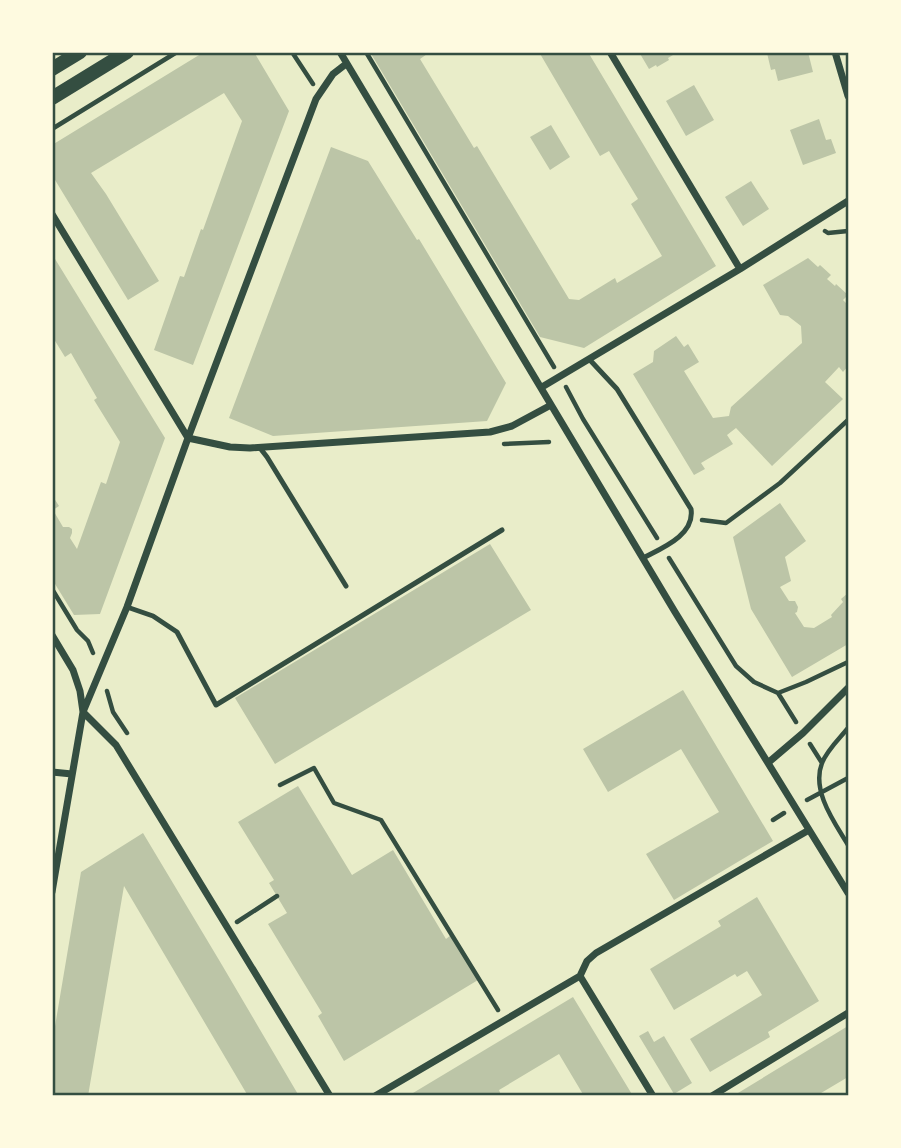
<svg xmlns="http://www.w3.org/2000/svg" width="901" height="1148" font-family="'Asap Condensed',sans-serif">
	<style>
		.building { fill: #bcc5a7 }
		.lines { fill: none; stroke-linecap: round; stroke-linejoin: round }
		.path { stroke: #344e41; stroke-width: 4.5 }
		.service { stroke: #344e41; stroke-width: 5 }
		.minor { stroke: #344e41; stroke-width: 7 }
		.secondary { stroke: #344e41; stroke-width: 14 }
		.neatline { fill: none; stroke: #344e41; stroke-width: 2.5 }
	</style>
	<rect width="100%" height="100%" fill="#e9edc9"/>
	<!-- building -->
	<path class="building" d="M204,52H254L289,111L193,365L154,350L180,276L184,277L201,229L203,230L242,121L224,93L91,173L106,194L159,281L128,300L52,175V145Z
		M370,52H430L420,59L474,148L477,146L569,299L579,300L615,278L617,283L662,256L631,204L638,199L609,151L600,156L539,52H588L716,266L584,348L540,337Z
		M639,52H678L668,58L669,60L657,67L656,65L649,69Z
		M808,52L813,72L778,81L775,69L771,70L767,53Z
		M694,85L714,120L686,136L666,101Z
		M819,119L826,140L831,139L836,153L803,165L790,130Z
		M551,125L570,157L550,170L530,137Z
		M331,147L368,161L417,240L419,239L506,383L487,421L273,436L229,418Z
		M751,181L769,209L743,226L725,197Z
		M52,254L165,438L100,614L74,615L52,579V495L59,506L53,510L63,527H69L72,529V533L70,538L77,549L101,482L106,484L120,442L94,400L97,398L71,353L65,357L52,336Z
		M808,258L818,267L820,265L831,275L827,279L835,286L836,284L848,295L843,300L848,305V366L843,372L839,367L825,382L843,399L772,466L736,428L727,435L733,444L701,463L705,469L694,475L633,374L653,362L654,351L676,336L684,347L688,344L699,362L684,371L713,418L729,416L731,407L802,343L801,326L788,316L780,315L763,285Z
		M780,503L806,541L785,557L791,581L780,587L789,601H795L798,607L797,612L795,613L804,627L814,628L832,617L831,615L843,602L841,599L848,593V644L792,677L751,609L733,537Z
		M490,544L531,610L275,764L235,698Z
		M683,690L773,841L674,900L646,854L719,812L681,749L608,792L583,749Z
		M298,786L352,875L393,850L446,939L451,935L478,980L344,1061L318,1016L322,1013L268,924L287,913L269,883L274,880L238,822Z
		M143,833L222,965L299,1096H248L124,886L88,1096H52V1044L81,872Z
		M757,897L819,1001L768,1032L770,1037L710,1072L690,1039L762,995L747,971L737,977L735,974L674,1010L650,969L721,926L718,921Z
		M573,997L633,1096H584L559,1054L499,1090L501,1095L500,1096H408Z
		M848,1026V1077L816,1096H733Z
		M648,1031L654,1042L664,1036L692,1083L674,1094L639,1036Z"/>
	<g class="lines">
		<!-- path -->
		<path class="path" d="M292,52L313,84
			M366,52L554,367
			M52,129L177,52
			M825,231L828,233L848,231
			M566,387L583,419L657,538
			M504,444L549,442
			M702,520L726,523L780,483L848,420
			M669,558L736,666L754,682L778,693L796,722
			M52,589L77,630L88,641L93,653
			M107,691L113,712L127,733
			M778,693L806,682L848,662
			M848,728C839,739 827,750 822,763C811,791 835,823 848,845
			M810,744L822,763
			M280,785L314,768L334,803L381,820L498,1010
			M807,800L848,778
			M773,820L784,813
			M237,922L277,896"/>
		<!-- service -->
		<path class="service" d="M589,359L617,389L691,509C695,535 662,548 643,558
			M260,448L267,457L346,586
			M127,607L153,616L177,632L216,705L502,530"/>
		<!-- minor -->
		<path class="minor" d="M340,52L675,612L848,893
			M610,52L740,269
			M835,52L848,96
			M52,214L188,438
			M542,387L740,269L848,201
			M188,438L230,447L250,448L490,432L512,426L551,405
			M52,635L73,670L80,691L83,712L116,745L330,1096
			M769,762L803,733L848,688
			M52,772L72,774
			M52,892L83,712L127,607L188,438L316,99L333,74L346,64
			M580,976L653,1096
			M375,1096L580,976L587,961L596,953L809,830
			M712,1096L848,1013"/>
		<!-- secondary -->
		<path class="secondary" d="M52,69L80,52
			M52,98L127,52"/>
	</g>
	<!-- border -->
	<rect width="901" height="1148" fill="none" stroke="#fefae0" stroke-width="108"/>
	<rect x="54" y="54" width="793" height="1040" class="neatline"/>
</svg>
